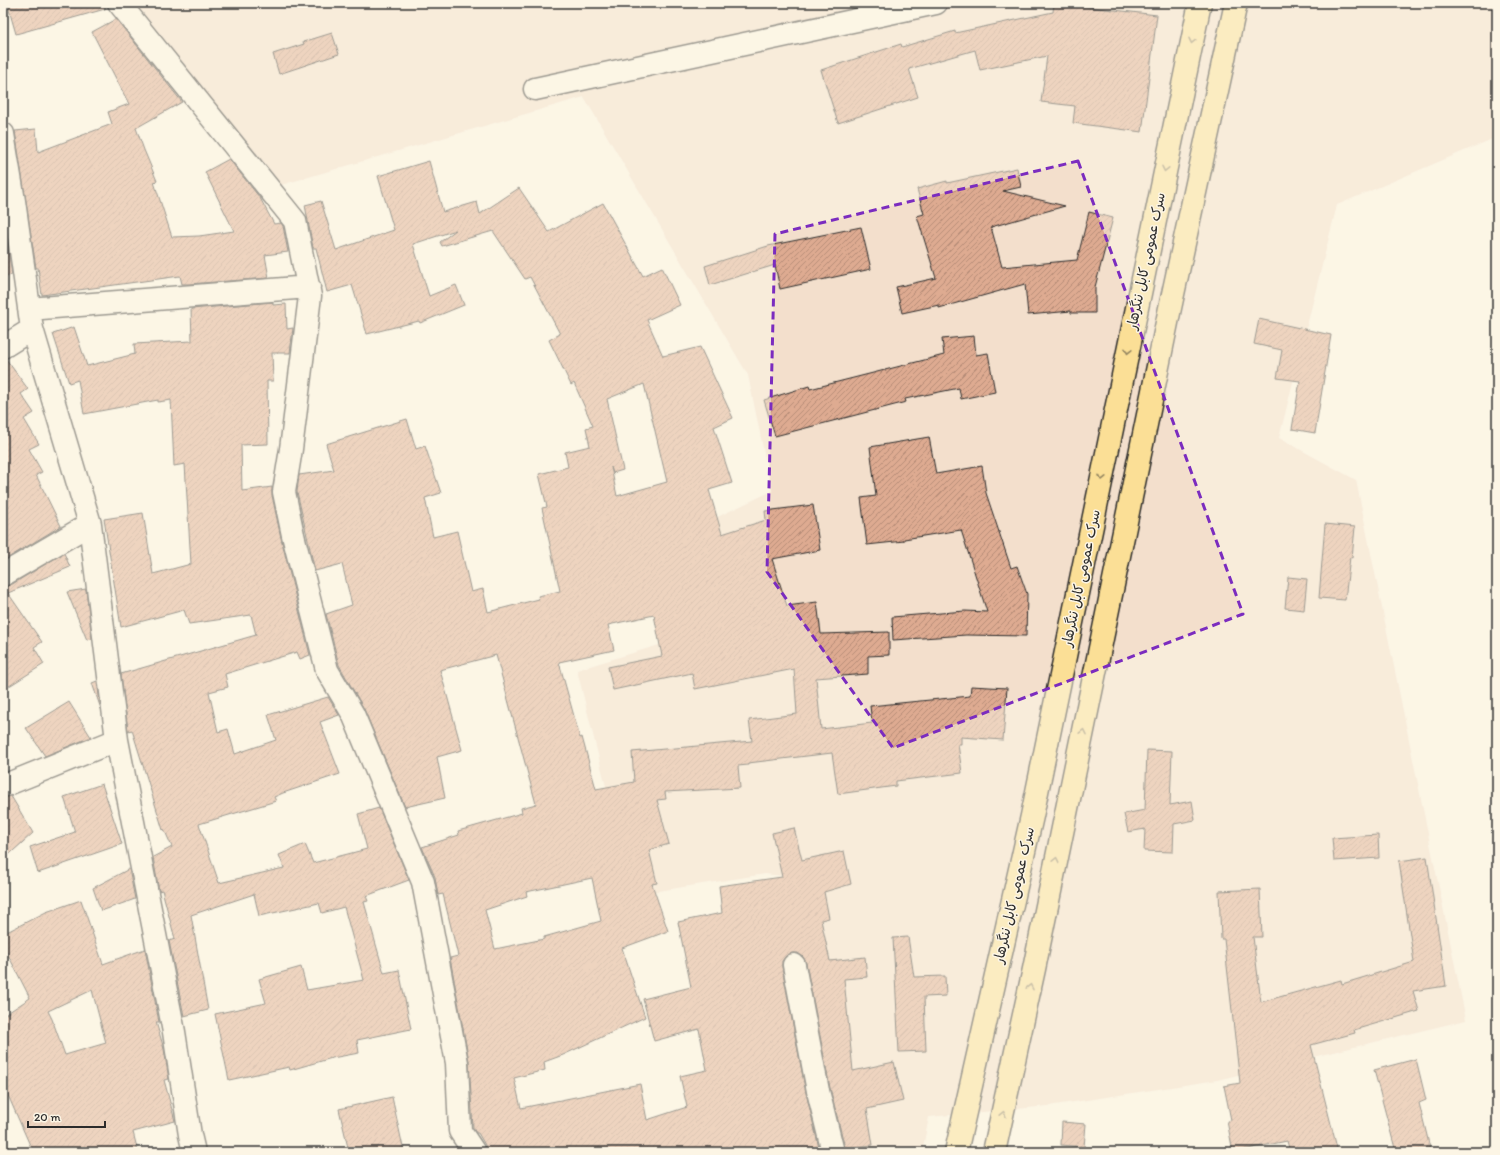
<svg xmlns="http://www.w3.org/2000/svg" width="1500" height="1155" font-family="Itim,'Playpen Sans Arabic',sans-serif">
	<style>
		.built { fill: #f3dfcc }
		.building { fill: url(#building-hatch); stroke: #2b2b2b; fill-rule: evenodd }
		.lines { fill: none; stroke-linecap: round; stroke-linejoin: round }
		.minor-casing { stroke: #2b2b2b; stroke-width: 25 }
		.highway-casing { stroke: #2b2b2b; stroke-width: 25 }
		.minor { stroke: #fcf5e5; stroke-width: 22 }
		.highway { stroke: #fbdf96; stroke-width: 22 }
		.oneway { stroke: #938560 }
		.marked { fill: none; stroke: #7b2cbf; stroke-width: 3; stroke-dasharray: 8 5; stroke-linejoin: round }
		.labels { text-anchor: middle; dominant-baseline: central; stroke-width: 3; stroke-linejoin: round; paint-order: stroke }
		.street-label { font-size: 14px; fill: #2b2b2b; stroke: #fcf5e5 }
	</style>
	<defs>
		<pattern id="building-hatch" width="6" height="6" patternUnits="userSpaceOnUse"><rect width="6" height="6" fill="#deab91"/><path d="M-1 1l2-2M0 6l6-6M5 7l2-2" fill="none" stroke="#b48b77"/></pattern>
	</defs>
	<rect width="100%" height="100%" fill="#fcf5e5"/>
	<filter id="ink" filterUnits="userSpaceOnUse"><feTurbulence type="fractalNoise" baseFrequency=".025" numOctaves="2"/><feDisplacementMap in="SourceGraphic" scale="8" xChannelSelector="R" yChannelSelector="G"/><feConvolveMatrix kernelMatrix="1 2 1 2 8 2 1 2 1" color-interpolation-filters="sRGB"/></filter>
	<g filter="url(#ink)">
		<!-- built -->
		<path class="built" d="M123,3H1497V137L1337,205L1279,438L1356,480L1466,1020L1217,1080L1048,1106L929,1117L922,1152H833L791,877L765,874L633,895L577,670L705,631L688,531L772,491L748,375L584,97L274,187Z"/>
		<!-- building -->
		<path class="building" d="M7,3H105V9L16,34Z
			M1054,3L1157,15L1142,132L1073,123L1075,106L1041,102L1047,56L980,70L975,50L909,69L918,97L838,123L821,70L901,44L902,47L955,31V33L1053,12Z
			M116,19L182,102L136,128L144,150L157,181L154,182L172,237L199,236L234,231L205,172L229,159L260,198L274,224L281,223L283,226L288,252L265,255L269,278L189,284H182L180,276L42,295L38,268H36L15,131L36,129L38,152L112,124L108,112L129,104L92,32Z
			M332,33L339,54L279,74L273,54L304,44L303,42Z
			M429,161L443,212L477,202L480,214L519,188L549,232L603,203L643,276L662,267L680,305L647,320L663,356L700,347L733,418L714,427L732,483L709,490L722,534L766,520L765,511L813,505L820,550L772,559L787,606L817,602L821,634L889,632V655L868,656V674L816,678L821,729L872,723L870,706L970,696L971,686L1007,688L1003,740L961,737V744H958L962,773L896,781V786L838,794L832,753L748,763V765L738,766L740,788L665,792L666,799L657,800L669,844L649,850L657,883L652,884L668,931L622,948L645,1017L563,1055L544,1062L545,1070L514,1078L521,1108L640,1084L647,1120L687,1107L680,1076L707,1070L699,1029L654,1041L643,999L691,987L678,922L722,913L719,886L782,877L772,833L794,828L802,860L844,851L851,884L824,892L829,918L821,920L830,961L865,957L867,977L844,979L853,1071L894,1062L903,1101L867,1109L873,1145L845,1148L830,1088L806,963L803,957L798,953H792L786,956L782,961V967L806,1093L820,1152H486L485,1145L478,1133H476L473,1128L469,1061L450,958L458,956L443,894L438,895L435,877L422,847L459,835L458,831L522,813L521,808L536,804L496,655L440,670L462,750L437,757L445,798L405,807L364,709L339,665L326,614L352,605L342,564L315,571L297,492L299,475L334,470L326,444L407,419L416,449L425,446L441,493L425,498L433,537L457,531L471,592L483,589L488,612L539,599L538,596L560,591L542,508L547,507L539,474L568,467L565,452L590,446L586,428L593,426L574,383L571,385L549,340L560,334L530,277L525,279L493,231L442,246L440,242L456,230L413,244L429,296L456,285L464,305L420,323L419,321L367,334L352,285L327,292L316,248H313L305,205L321,201L336,250L394,230L378,176ZM644,384L667,482L617,496L611,467L613,473L623,470L607,399ZM654,615L662,656L608,667L613,690L692,673L695,689L794,669L797,714L749,720L752,741L632,752L634,782L596,789L582,737L580,738L559,662L614,650L608,625ZM592,878L601,921L544,937V939L495,949L485,910L527,896L526,892Z
			M1017,168L1021,187L1003,191L1065,206L991,227L1002,267L1077,260L1089,212L1113,218L1095,287V313H1071V311L1028,315L1025,284L939,308V305L902,313L896,287L936,278L917,216L924,214L917,189L947,181V183Z
			M3,213L12,275L3,277Z
			M861,227L871,269L780,289L775,265L710,285L705,266L768,246Z
			M273,302V305L286,304L287,329L293,328L290,353H272L273,381H267L268,444L241,445L242,491L272,487V495L281,538L310,655L300,659L297,652L225,674L228,687L209,692L218,732L228,729L235,754L276,740L268,715L328,697L339,715L320,722L340,774L283,793L274,797L276,801L199,824L219,883L284,868L279,855L305,844L313,863L367,849L358,814L379,808L409,880L366,896L368,901L364,902L384,973L399,970L411,1029L357,1040L359,1053L332,1058L290,1070L289,1067L229,1080L215,1014L266,1003L259,979L301,967L307,990L364,980L344,907L322,913L319,903L259,916L254,894L191,915L208,1010L184,1016L169,941L175,939L162,890L159,891L153,857L172,847L164,829L163,830L132,730L128,731L121,674L256,635L251,615L189,624L184,610L121,627L104,519L143,513L153,574L191,564L185,464L174,466L171,400L158,402V400L84,414L78,380L69,383L53,334L74,327L87,366L135,354L134,344L192,341L191,309Z
			M1259,319L1331,335L1315,433L1292,429L1300,381L1277,378L1282,350L1254,344Z
			M974,336L976,355L988,353L995,392L961,399L959,388L905,399L906,402L775,436L764,400L809,386L810,389L944,355L942,339Z
			M3,359H6L28,389L21,394L34,413L24,419L39,444L29,449L42,472L36,475L61,526L3,561Z
			M929,437L936,474L982,466L986,493L1011,568L1017,566L1027,594L1026,636L966,635L893,640L892,617L965,611L987,612L961,530L904,539V541L867,545L861,498L876,496L870,447Z
			M1325,524L1355,527L1352,558L1350,557L1345,600L1319,598Z
			M64,553L70,567L8,593L42,642L34,647L44,664L3,690V587L9,586Z
			M1288,577L1307,579L1304,610L1285,608Z
			M86,589L92,639L87,640L67,592Z
			M97,681L101,709L92,683Z
			M69,702L91,737L45,756L26,728Z
			M1147,750L1172,751L1170,805L1192,801L1195,820L1174,824L1173,852L1144,851L1145,829L1128,832L1124,814L1145,810Z
			M102,784L122,844L38,873L30,847L75,832L64,797Z
			M11,796L33,833L3,860V798Z
			M1378,835L1379,858L1334,861L1332,838Z
			M1427,857L1446,986L1413,991L1419,1011L1354,1030L1355,1033L1311,1045L1338,1152H1290L1287,1141L1233,1152L1227,1121L1231,1120L1224,1086L1240,1083L1224,939H1221L1219,891L1260,889L1262,937H1253L1261,1002L1341,980L1342,984L1414,962L1399,861Z
			M129,869L135,899L101,911L93,888Z
			M81,900L103,964L145,949L159,1022H156L164,1049L169,1079L164,1080L175,1121L133,1132L138,1152H33L3,1084V1016L30,998L3,945V934L46,912ZM92,990L106,1043L65,1055L52,1019L48,1011Z
			M908,937L914,977L945,976L946,996L924,997L926,1051L899,1052L893,938Z
			M1416,1059L1426,1100L1419,1103L1430,1148L1414,1152H1396L1374,1070Z
			M392,1097L404,1152H349L339,1109Z
			M1062,1122L1086,1124L1084,1147L1061,1145Z"/>
		<g class="lines">
			<!-- minor casing -->
			<g class="minor-casing">
				<path id="minor" d="M119,3L295,221L310,296L291,449L284,492L293,535L327,670L353,714L423,882L457,1063L460,1131L474,1152
					M535,89L936,3
					M3,134L14,201L32,329L90,524L117,740L174,1032L190,1135L194,1152
					M29,309L309,287
					M3,347L32,329
					M3,575L90,524
					M3,786L117,740
					M794,965L818,1091L833,1152"/>
			</g>
			<!-- highway casing -->
			<g class="highway-casing">
				<path id="highway" d="M956,1152L1032,816L1200,3
					M994,1152L1034,969L1170,308L1236,3"/>
			</g>
			<!-- minor -->
			<use href="#minor" class="minor"/>
			<!-- highway -->
			<use href="#highway" class="highway"/>
		</g>
		<!-- one-way arrows -->
		<defs><path id="oneway-chevron" d="M-2-3.5L2.5 0L-2 3.5" fill="none" stroke-width="1.6" stroke-linecap="round" stroke-linejoin="round"/></defs>
		<g class="oneway">
			<use href="#oneway-chevron" transform="translate(1192 41) rotate(102)"/>
			<use href="#oneway-chevron" transform="translate(1165 169) rotate(102)"/>
			<use href="#oneway-chevron" transform="translate(1128 351) rotate(102)"/>
			<use href="#oneway-chevron" transform="translate(1102 478) rotate(102)"/>
			<use href="#oneway-chevron" transform="translate(1083 732) rotate(-78)"/>
			<use href="#oneway-chevron" transform="translate(1056 860) rotate(-78)"/>
			<use href="#oneway-chevron" transform="translate(1030 987) rotate(-78)"/>
			<use href="#oneway-chevron" transform="translate(1003 1114) rotate(-78)"/>
		</g>
	</g>
	<!-- marked area -->
	<path d="M0 0H1500V1155H0ZM1078,161L1243,614L893,748L767,572L775,234Z" fill="#fcf5e5" fill-opacity=".55" fill-rule="evenodd"/>
	<path class="marked" d="M1078,161L1243,614L893,748L767,572L775,234Z"/>
	<g class="labels">
		<!-- street labels -->
		<g class="street-label">
			<text transform="translate(1146 261) rotate(-78)">سرک عمومی کابل ننگرهار</text>
			<text transform="translate(1081 578) rotate(-78)">سرک عمومی کابل ننگرهار</text>
			<text transform="translate(1014 895) rotate(-77)">سرک عمومی کابل ننگرهار</text>
		</g>
	</g>
	<!-- margin -->
	<rect width="1500" height="1155" fill="none" stroke="#fcf5e5" stroke-width="16"/>
	<rect x="8" y="8" width="1484" height="1139" fill="none" stroke="#2b2b2b" stroke-width="1.5" filter="url(#ink)"/>
	<!-- scale -->
	<path d="M28 1121v6h77v-6" fill="none" stroke="#2b2b2b" stroke-width="2"/>
	<text x="34" y="1121" font-size="12" fill="#2b2b2b" stroke="#fcf5e5" stroke-width="3" paint-order="stroke">20 m</text>
</svg>
